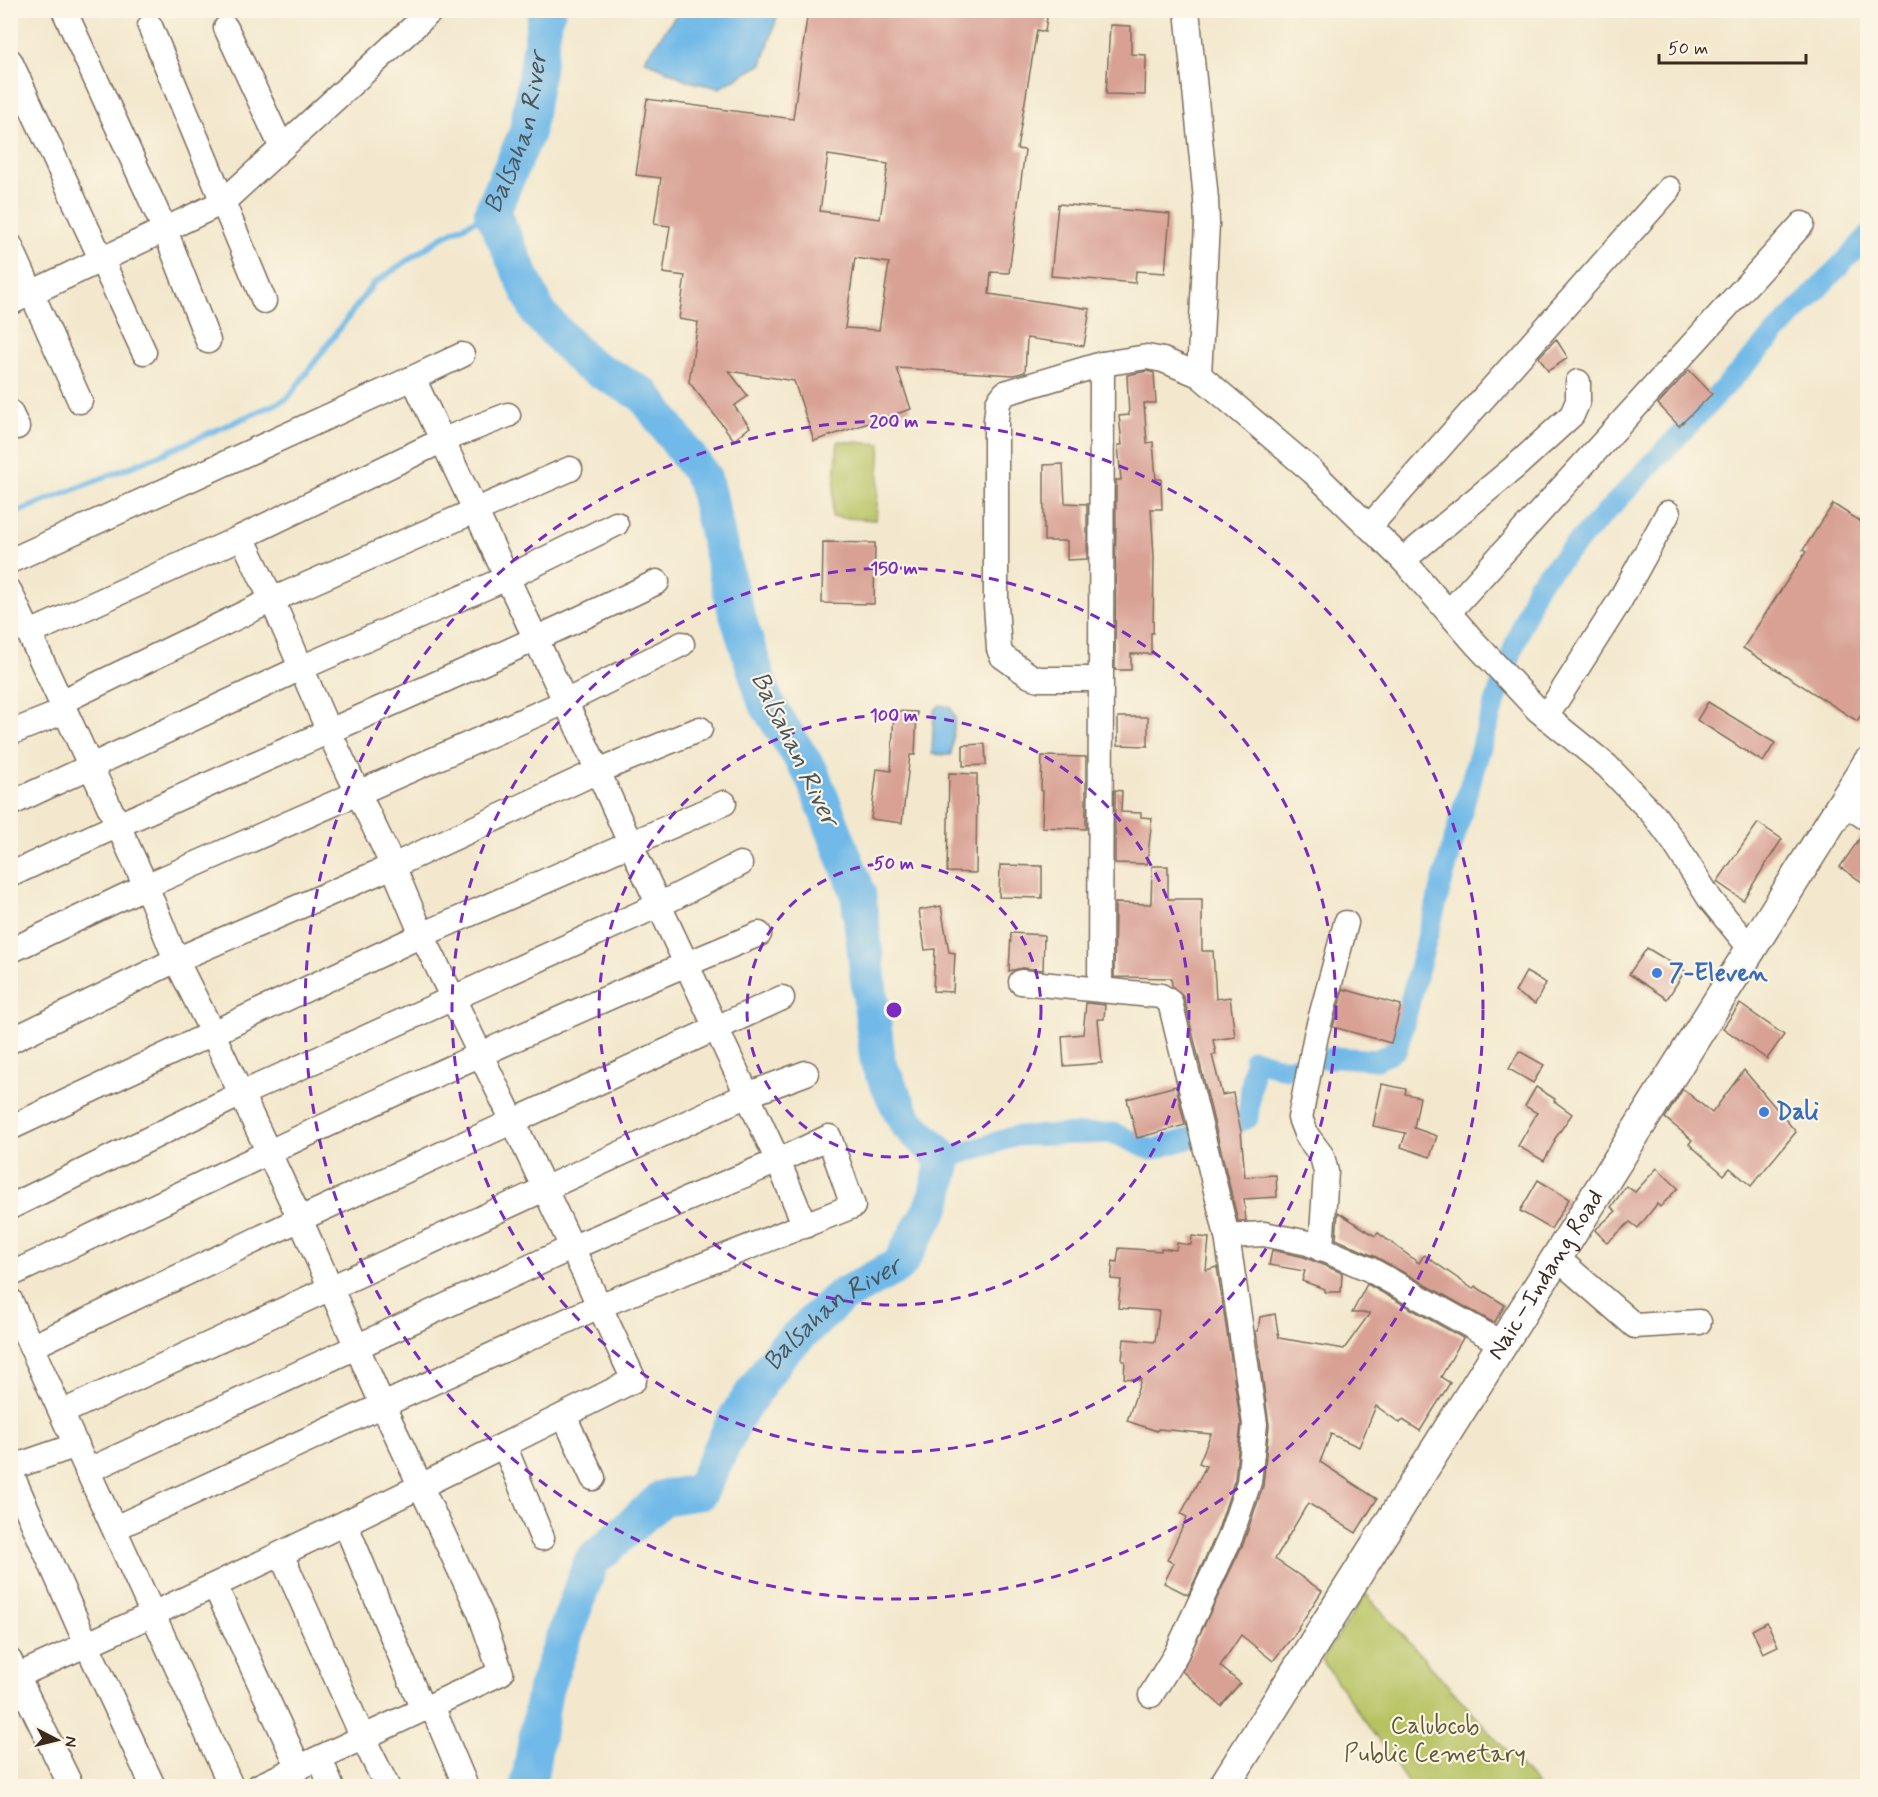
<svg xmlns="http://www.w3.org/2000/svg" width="1878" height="1797" font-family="Mynerve,sans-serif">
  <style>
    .green { fill: #b7c364; stroke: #797641; stroke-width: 1.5 }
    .water { fill: #70b9e8; stroke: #567283; stroke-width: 1.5 }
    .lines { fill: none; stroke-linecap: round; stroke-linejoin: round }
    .stream { stroke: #70b9e8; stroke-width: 6 }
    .canal { stroke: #70b9e8; stroke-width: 21 }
    .river { stroke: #70b9e8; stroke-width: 36 }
    .building { fill: #d8a194; fill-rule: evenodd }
    .minor-casing { stroke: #7b6c5b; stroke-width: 27 }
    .major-casing { stroke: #7b6c5b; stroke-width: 33 }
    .minor { stroke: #fff; stroke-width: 24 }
    .major { stroke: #fff; stroke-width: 30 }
    .ring { fill: none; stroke: #7b2cbf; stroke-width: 3; stroke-dasharray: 10 8 }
    .shop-dot { fill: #3f7fe0; stroke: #fcf5e5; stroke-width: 2 }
    .labels { text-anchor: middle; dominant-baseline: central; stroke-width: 4.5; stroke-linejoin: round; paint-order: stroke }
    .shop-label { font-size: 24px; font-weight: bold; fill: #366cbe; stroke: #fcf5e5; text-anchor: start }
    .street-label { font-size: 24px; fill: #3b2a1e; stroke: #fcf5e5 }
    .park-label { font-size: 24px; fill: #605833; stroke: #fcf5e5 }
    .water-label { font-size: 26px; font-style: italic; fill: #4b555b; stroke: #fcf5e5 }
    .centre { fill: #7b2cbf; stroke: #fcf5e5; stroke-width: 3 }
    .ring-label { font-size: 18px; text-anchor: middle; font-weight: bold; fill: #7b2cbf; stroke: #fcf5e5; stroke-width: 4.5; stroke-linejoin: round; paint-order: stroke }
  </style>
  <rect width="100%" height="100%" fill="#fcf5e5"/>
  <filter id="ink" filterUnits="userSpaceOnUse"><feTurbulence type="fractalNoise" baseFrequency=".0167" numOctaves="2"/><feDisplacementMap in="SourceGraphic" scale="12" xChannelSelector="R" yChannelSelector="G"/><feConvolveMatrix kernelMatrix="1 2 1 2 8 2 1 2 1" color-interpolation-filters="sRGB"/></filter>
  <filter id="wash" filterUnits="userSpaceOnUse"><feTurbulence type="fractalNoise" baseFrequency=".008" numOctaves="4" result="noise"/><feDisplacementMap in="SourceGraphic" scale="24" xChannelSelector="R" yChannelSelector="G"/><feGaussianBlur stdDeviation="1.35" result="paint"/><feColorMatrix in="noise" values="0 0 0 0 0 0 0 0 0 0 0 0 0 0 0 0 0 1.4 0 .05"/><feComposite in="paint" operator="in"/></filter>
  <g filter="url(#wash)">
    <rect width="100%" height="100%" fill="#f3e8cd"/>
    <g class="green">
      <polygon points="838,441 881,444 876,520 832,517"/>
      <polygon points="1366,1594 1538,1786 1410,1786 1322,1660"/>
    </g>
    <g class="water">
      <polygon points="680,10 779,10 779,11 762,64 719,88 689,81 644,60"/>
      <polygon points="940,705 950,707 955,717 951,755 932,754 934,711"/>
    </g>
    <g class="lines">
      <polyline class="stream" points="10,515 155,457 287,399 373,284 442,237 492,212"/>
      <g class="canal">
        <path d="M1327,1059L1336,1057L1377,1060L1397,1049C1440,894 1478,735 1537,585L1868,236"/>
        <polyline points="944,1159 1016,1136 1113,1133 1152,1150 1229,1126 1248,1118 1254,1059 1286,1069 1293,1067"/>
      </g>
      <path class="river" id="s1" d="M528,1786L545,1690L591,1562L662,1498L700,1492L737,1416L781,1352L840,1297L899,1265L934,1204L944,1159L906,1122L878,1063L858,892L812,775L765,701L733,602L704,478L644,395L586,363L539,314L492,212L527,132L546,12L548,10"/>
    </g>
    <g id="blocks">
      <g class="building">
        <path d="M808,10H1048L1045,32L1037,30L1017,149L1025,150L1009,273L991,272L989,294L1090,309L1084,346L1027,338L1025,372L1014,375L897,368L911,409L814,441L794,381L729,371L748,396L734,406L750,427L734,440L689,382L698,322L679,319L685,276L663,273L670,226L654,224L661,178L636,175L647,99L793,119ZM828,155L888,164L880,219L820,211ZM855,258L889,263L879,330L845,328Z"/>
        <polygon points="1110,25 1131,26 1131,54 1146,55 1145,95 1106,94"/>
        <polygon points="1058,204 1170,214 1165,273 1136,271 1135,283 1051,276"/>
        <polygon points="1556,339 1568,358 1548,371 1539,357"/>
        <polygon points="1689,370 1712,394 1679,426 1658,404"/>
        <polygon points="1147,371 1154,373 1156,403 1144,403 1147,443 1153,442 1156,479 1161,479 1162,509 1151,509 1154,556 1153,633 1151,633 1151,654 1131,654 1131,670 1115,670 1116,480 1121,480 1118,445 1122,445 1119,416 1129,415 1127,375"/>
        <polygon points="1063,464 1065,503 1087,504 1087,559 1067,560 1067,541 1044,541 1044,465"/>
        <polygon points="1833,504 1868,526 1868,705 1857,721 1743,648 1806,552 1803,550"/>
        <polygon points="823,542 875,543 874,604 822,603"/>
        <polygon points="1708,702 1775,743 1763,762 1697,720"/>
        <polygon points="894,711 917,712 915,755 910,755 902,823 871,819 877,769 891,771"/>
        <polygon points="1118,717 1148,717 1148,746 1118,745"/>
        <polygon points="985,744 986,765 963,766 963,745"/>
        <polygon points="1042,756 1086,757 1086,829 1042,827 1043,791 1041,791"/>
        <polygon points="949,773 977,774 976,873 947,872"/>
        <polygon points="1115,790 1122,791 1121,812 1141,813 1141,817 1152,818 1147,864 1115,863"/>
        <polygon points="1758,823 1782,839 1743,900 1717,882"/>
        <polygon points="1864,832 1868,833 1868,886 1840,867"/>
        <polygon points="1000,865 1042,866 1042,898 999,897"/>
        <polygon points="1152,866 1168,866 1168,899 1202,899 1202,951 1213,951 1216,999 1230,997 1235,1037 1213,1040 1216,1054 1212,1055 1222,1095 1233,1093 1241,1131 1245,1177 1276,1175 1277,1197 1244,1199 1246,1221 1238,1221 1184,998 1172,986 1171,978 1114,977 1115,903 1151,904"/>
        <polygon points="941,906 949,952 955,953 953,992 933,991 935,949 925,950 919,910"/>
        <polygon points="1011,933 1044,935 1043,970 1022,968 1009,971"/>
        <polygon points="1647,948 1685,971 1667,999 1629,974"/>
        <polygon points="1526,972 1546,983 1535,1004 1515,992"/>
        <polygon points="1343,989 1401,1005 1391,1043 1333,1027"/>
        <polygon points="1086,1003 1105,1005 1104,1019 1098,1019 1102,1063 1064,1066 1062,1036 1083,1034"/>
        <polygon points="1740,1004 1784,1035 1767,1059 1723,1028"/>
        <polygon points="1519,1051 1544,1065 1533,1083 1509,1069"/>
        <polygon points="1744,1070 1796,1132 1751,1186 1730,1168 1724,1175 1689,1144 1692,1140 1665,1118 1683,1089 1712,1113"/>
        <polygon points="1382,1084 1406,1089 1405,1094 1420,1097 1414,1128 1437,1136 1430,1157 1401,1147 1406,1133 1373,1126"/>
        <polygon points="1176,1086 1185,1125 1137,1138 1127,1099"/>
        <polygon points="1536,1087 1555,1099 1554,1101 1572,1114 1554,1140 1555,1141 1544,1161 1518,1146 1537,1113 1525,1106"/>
        <polygon points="1657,1168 1678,1188 1660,1207 1657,1204 1638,1228 1630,1222 1607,1243 1595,1230 1616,1211 1611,1207 1626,1186 1635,1192"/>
        <polygon points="1538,1180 1569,1199 1551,1229 1520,1211"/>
        <polygon points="1338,1212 1375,1236 1378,1233 1419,1263 1424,1255 1473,1289 1475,1286 1505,1305 1494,1323 1376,1257 1336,1239"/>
        <polygon points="1192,1236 1209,1238 1206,1270 1217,1267 1241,1424 1235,1479 1217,1533 1188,1595 1164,1583 1174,1563 1167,1560 1187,1517 1181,1514 1206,1466 1199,1463 1211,1434 1158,1429 1157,1431 1127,1421 1141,1380 1124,1378 1125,1361 1122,1361 1124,1339 1155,1342 1159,1311 1118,1308 1121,1280 1111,1279 1113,1261 1117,1262 1119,1248 1161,1251 1161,1248 1176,1250 1177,1243 1191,1245"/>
        <polygon points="1272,1250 1304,1257 1342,1273 1341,1292 1325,1292 1325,1289 1302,1281 1305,1271 1269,1265"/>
        <polygon points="1367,1284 1463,1338 1441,1377 1450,1383 1420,1431 1403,1420 1400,1423 1376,1406 1359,1447 1331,1434 1320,1462 1377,1499 1356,1533 1308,1503 1275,1559 1322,1591 1298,1628 1299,1629 1273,1661 1241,1635 1220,1666 1240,1683 1221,1706 1182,1671 1243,1544 1263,1486 1269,1425 1256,1331 1258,1331 1260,1317 1275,1314 1279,1338 1344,1349 1370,1313 1352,1313"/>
        <polygon points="1767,1622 1778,1646 1763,1653 1752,1630"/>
      </g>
    </g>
  </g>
  <g filter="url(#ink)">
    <use href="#blocks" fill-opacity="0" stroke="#7b6c5b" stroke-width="1.5"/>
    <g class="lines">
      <g class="minor-casing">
        <g id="minor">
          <polyline points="64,10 165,230 208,341"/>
          <polyline points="1187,10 1206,199 1207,224 1199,375"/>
          <polyline points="150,26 264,301"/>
          <polyline points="226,28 282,148"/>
          <polyline points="10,61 144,352"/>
          <polyline points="10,245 80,401"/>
          <polyline points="10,303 223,202 432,10"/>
          <polyline points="413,378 598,771 630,843 778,1161 805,1226"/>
          <polyline points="10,412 17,427"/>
          <polyline points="1369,527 1669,189"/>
          <polyline points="1403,560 1516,466 1572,415 1578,401 1578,382"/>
          <polyline points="10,561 413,378 462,355"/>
          <polyline points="10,592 146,886 176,960 212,1032 300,1219 383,1406 480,1613 501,1673 259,1786"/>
          <polyline points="1449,612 1802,224"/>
          <polyline points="30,633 242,537 443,440 508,415"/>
          <polyline points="1100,679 1039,679 1030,676 1002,656 999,649 996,605 996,420 998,402 1005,393 1102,364 1147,357 1163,360 1199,375 1313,472 1403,560 1475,643 1538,710 1607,766 1654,815 1674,842 1710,899 1750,948"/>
          <polyline points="61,702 272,600 570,469"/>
          <polyline points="1546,717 1619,602 1668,513"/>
          <polyline points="10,733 65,711"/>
          <polyline points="1843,803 1868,819"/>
          <polyline points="10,804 301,668 509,577 616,524"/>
          <path d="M10,875C224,774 443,685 657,582"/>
          <polyline points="10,951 146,886 565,702 682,644"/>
          <polyline points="1021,982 1161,996 1170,1002 1227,1236 1255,1424 1249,1482 1230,1538 1176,1654 1151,1695"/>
          <polyline points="1100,989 1102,364"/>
          <polyline points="10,1041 176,960 393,866 598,771 700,729"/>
          <polyline points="10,1128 422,935 724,803"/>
          <polyline points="10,1207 241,1094 659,905 740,864"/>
          <polyline points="1227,1236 1264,1234 1308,1243 1369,1269 1503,1344"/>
          <polyline points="1321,1249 1326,1172 1322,1156 1307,1136 1300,1118 1316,1035 1346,923"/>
          <polyline points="1557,1258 1635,1326 1699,1322"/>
          <path d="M10,1275C258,1157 505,1038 759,934"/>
          <polyline points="10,1300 231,1786"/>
          <polyline points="31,1347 300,1219 782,998"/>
          <polyline points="63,1412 747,1095 806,1073"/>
          <polyline points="564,1416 593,1478"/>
          <polyline points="504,1445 542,1538"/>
          <polyline points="10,1468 77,1445"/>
          <polyline points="10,1471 87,1645 153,1786"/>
          <polyline points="87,1471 571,1248 778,1161 829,1137 853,1206 599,1306 115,1528"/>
          <polyline points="345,1523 423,1710"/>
          <polyline points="281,1554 363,1738 387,1786"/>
          <polyline points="215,1586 299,1768"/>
          <polyline points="10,1661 71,1786"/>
          <path d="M10,1679C221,1585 428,1484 634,1380L513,1121L422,935L393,866L329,732L272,600L242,537"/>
          <polyline points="432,1706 464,1782"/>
          <polyline points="320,1758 331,1786"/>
        </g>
      </g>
      <g class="major-casing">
        <g id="major">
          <path id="s2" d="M1224,1786L1868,763"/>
        </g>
      </g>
      <use href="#minor" class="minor"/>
      <use href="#major" class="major"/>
    </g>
  </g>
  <g class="ring">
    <circle cx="894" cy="1010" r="147"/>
    <circle cx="894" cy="1010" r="295"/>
    <circle cx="894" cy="1010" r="442"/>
    <circle cx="894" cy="1010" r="589"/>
  </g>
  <g class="shop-dot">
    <circle cx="1657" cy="973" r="6"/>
    <circle cx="1764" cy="1112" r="6"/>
  </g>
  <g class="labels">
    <g class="shop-label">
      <text x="1669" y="973">7-Eleven</text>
      <text x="1776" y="1112">Dali</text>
    </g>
    <g class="street-label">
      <text stroke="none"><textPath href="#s2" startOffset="604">Naic–Indang Road</textPath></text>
    </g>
    <g class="park-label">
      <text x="1435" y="1726">Calubcob<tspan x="1435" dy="28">Public Cemetary</tspan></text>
    </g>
    <g class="water-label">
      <text stroke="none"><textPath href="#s1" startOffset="1962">Balsahan River</textPath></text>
      <text transform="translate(794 749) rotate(64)">Balsahan River</text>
      <text stroke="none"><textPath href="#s1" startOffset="594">Balsahan River</textPath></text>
    </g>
  </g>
  <circle cx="894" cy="1010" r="9" class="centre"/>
  <g class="ring-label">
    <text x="894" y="427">200 m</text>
    <text x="894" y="574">150 m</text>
    <text x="894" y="721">100 m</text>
    <text x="894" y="869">50 m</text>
  </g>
  <rect width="1878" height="1797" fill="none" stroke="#fcf5e5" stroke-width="36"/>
  <g transform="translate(57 1740) rotate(97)" stroke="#fcf5e5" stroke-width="4.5" paint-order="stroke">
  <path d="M0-4.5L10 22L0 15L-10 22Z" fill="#3b2a1e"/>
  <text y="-9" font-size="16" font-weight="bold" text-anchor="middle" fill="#3b2a1e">N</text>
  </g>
  <path d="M1659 54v9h147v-9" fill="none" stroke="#3b2a1e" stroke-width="3"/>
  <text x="1668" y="54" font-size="18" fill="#3b2a1e" stroke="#fcf5e5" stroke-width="4.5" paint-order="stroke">50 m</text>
</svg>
